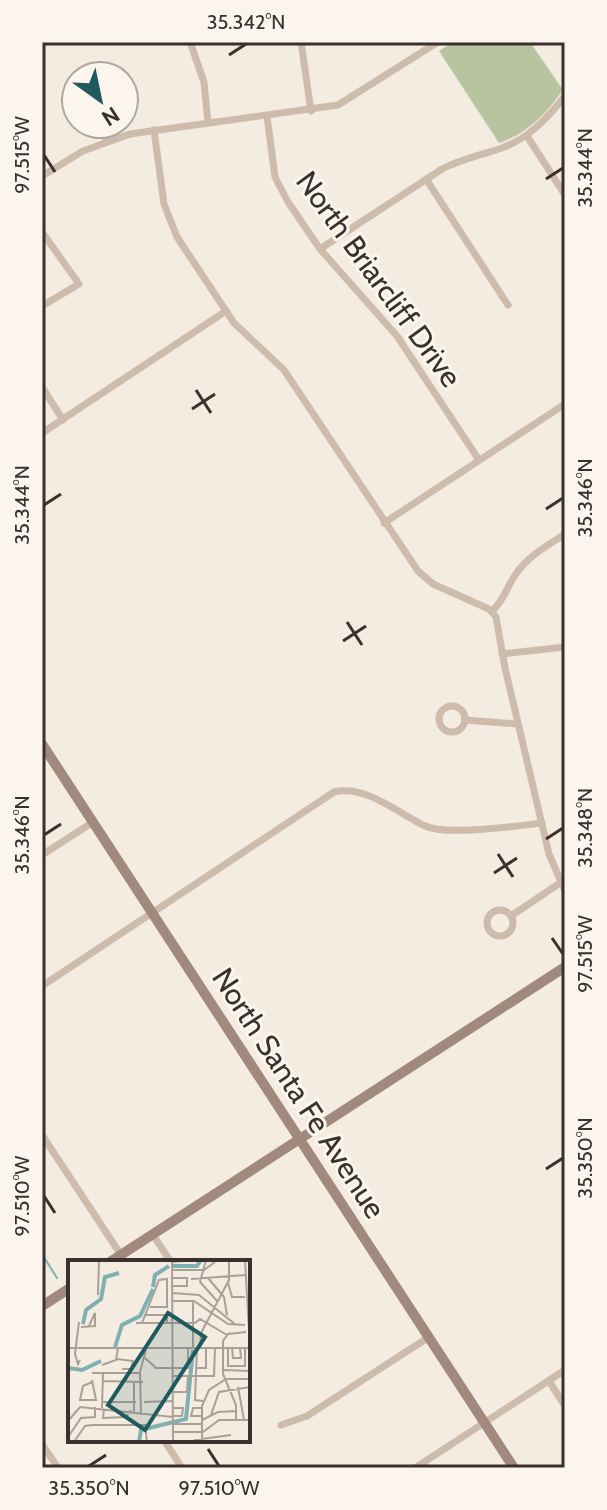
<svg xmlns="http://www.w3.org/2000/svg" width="607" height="1510" font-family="Cabin,sans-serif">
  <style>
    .green { fill: #b8c4a0 }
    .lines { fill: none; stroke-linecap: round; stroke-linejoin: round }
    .stream { stroke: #7fb0b2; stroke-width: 2 }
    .minor { stroke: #cdbbac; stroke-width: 7 }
    .secondary { stroke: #a18a7d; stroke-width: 10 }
    .ticks { fill: none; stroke: #3b302b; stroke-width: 3 }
    .labels { text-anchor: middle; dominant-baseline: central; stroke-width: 6; stroke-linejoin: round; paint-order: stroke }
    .street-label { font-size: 30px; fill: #3b302b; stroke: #fbf5ee }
    .inset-river { fill: none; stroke: #7fb0b2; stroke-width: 4 }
    .inset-road { fill: none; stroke: #aaa098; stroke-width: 2 }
    .view { fill: #1f5a5e; fill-opacity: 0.15; stroke: #1f5a5e; stroke-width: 4 }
    .inset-edge { fill: none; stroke: #3b302b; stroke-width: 4 }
    .neatline { fill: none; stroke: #3b302b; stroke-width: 3 }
    .ticks-label { font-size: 20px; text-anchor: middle; fill: #3b302b }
  </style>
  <rect width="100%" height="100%" fill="#f4ebe1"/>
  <path class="green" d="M453,42H530L563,90C546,114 527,134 499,143L439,51Z"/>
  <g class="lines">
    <polyline class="stream" points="42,1254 57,1278"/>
    <g class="minor">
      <polyline points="190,42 204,82 208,123"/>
      <polyline points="301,42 311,111"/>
      <polyline points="267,116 275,177 288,202 320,249 397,336 479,460"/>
      <polyline points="102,124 106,141"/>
      <polyline points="154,130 164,204 177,237 234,323 284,370 418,571 433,584 489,609 496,617 505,668 549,854 565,891"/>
      <polyline points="527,136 565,195"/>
      <polyline points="42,176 83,151 130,134 338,105 438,42"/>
      <polyline points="426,179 508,305"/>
      <polyline points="42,232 79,284 42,306"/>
      <path d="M320,249L442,169C459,160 477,156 496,150C526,141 546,120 565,96"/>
      <polyline points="42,387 63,420"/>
      <polyline points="42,433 226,311"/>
      <polyline points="384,523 565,404"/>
      <path d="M492,611C504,601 507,586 516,574C528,556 547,546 565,534"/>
      <polyline points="502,654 565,647"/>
      <circle cx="452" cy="719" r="13"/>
      <polyline points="465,720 518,724"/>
      <polyline points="42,855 93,822"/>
      <circle cx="500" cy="923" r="13"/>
      <polyline points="511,916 560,883"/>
      <path d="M42,986L334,792C365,784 398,813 425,826C446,836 517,826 542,823"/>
      <polyline points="42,1135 121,1255"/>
      <polyline points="153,1235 171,1262"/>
      <polyline points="549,1381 565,1406"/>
      <polyline points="281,1425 307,1416 429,1337"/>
      <polyline points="164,1440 182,1468"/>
      <polyline points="42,1444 58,1468"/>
      <polyline points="415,1468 565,1370"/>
    </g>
    <g class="secondary">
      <polyline points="42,744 514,1468"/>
      <polyline points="110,1262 565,967"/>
      <polyline points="42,1306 70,1288"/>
    </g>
  </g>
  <path class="ticks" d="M229,55L246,44M44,155L55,172M546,179L563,168M196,390L211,413M192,409L215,394M44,505L61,494M546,509L563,498M347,622L362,645M343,641L366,626M44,835L61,824M546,839L563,828M498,854L513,877M494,873L517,858M552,938L563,954M546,1169L563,1158M44,1196L55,1213M208,1449L219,1466M89,1466L106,1455"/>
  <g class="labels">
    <g class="street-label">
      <text transform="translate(379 279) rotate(54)">North Briarcliff Drive</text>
      <text transform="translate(299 1093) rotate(57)">North Santa Fe Avenue</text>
    </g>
  </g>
  <g transform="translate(68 1260)">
    <rect width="182" height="182" fill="#f4ebe1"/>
    <path class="inset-river" d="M105,6H129L133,0M85,27L87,15L101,6M15,64L18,50L33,39L37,17L51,13M47,87L54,65L72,56L85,29M0,108L14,110L33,101M71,182L73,170L118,159L125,90"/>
    <path class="inset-road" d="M104,0L105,182M138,0L132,22L150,42M177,0L182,88M104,2L128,0M104,10H136L147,2M104,18H119V26H104M140,18L156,37L159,55M123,19L177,15M160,23L164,37H177M104,33L131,35L168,65M30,35L31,0M104,41H126L160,64L177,65M77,55H99V63M11,62L7,94L10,104L12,100M68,63H127L132,59L159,75M74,63L91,20L99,19V47H82M13,67L27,66V53L21,66M0,88H182M125,88V41M129,88L127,140L135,141M132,88L133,73L161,20V0M160,88V106H177V88M164,88L165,98H173L172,88M182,89V123M77,98L88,108H120V89M49,99L65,101L63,109H54M34,105L48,100L50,88M129,108H138V88M156,110L182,111M24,113H72M104,116H146L147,88M24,120L28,140H12L15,126L24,122M35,121L75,122M170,127L176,160M104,132H119L120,116M35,142H68M76,142L105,141M34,148L35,113M105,148H115L114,156H105M36,149L35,158L58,157L63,150M66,152V123M73,155L72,112L78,89M143,155L151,132L182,127M134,156H123L125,148H134M134,160L150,152L168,151M168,160V145L155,114V81L160,74L178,72M0,161L12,147L105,157M105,164H134M105,172H135L151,160H182M0,177L13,158L27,157V147M126,180L163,175M6,182L17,166L24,165H77L79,182M134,182V146L141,130L158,119H182"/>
    <path class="view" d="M100,53L137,77L77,170L40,145Z"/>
    <rect width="182" height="182" class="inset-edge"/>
  </g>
  <rect width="607" height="1510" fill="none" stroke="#fbf5ee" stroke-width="88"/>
  <g transform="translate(100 100) rotate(147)"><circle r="38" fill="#fbf5ee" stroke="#aea6a0" stroke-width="2"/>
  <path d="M0-6L14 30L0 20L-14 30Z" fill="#1f5a5e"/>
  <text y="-12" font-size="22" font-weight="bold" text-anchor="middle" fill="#3b302b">N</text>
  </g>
  <rect x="44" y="44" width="519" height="1422" class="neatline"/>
  <g class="ticks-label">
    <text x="246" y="29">35.342°N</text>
    <text transform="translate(22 155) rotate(-90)" y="7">97.515°W</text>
    <text transform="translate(585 168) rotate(-90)" y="7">35.344°N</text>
    <text transform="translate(585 498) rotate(-90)" y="7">35.346°N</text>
    <text transform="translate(22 505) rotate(-90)" y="7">35.344°N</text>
    <text transform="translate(585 828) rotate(-90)" y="7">35.348°N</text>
    <text transform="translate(22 835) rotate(-90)" y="7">35.346°N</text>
    <text transform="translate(585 954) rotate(-90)" y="7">97.515°W</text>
    <text transform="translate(585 1158) rotate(-90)" y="7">35.350°N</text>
    <text transform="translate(22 1196) rotate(-90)" y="7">97.510°W</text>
    <text x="89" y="1495">35.350°N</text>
    <text x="219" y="1495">97.510°W</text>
  </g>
</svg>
